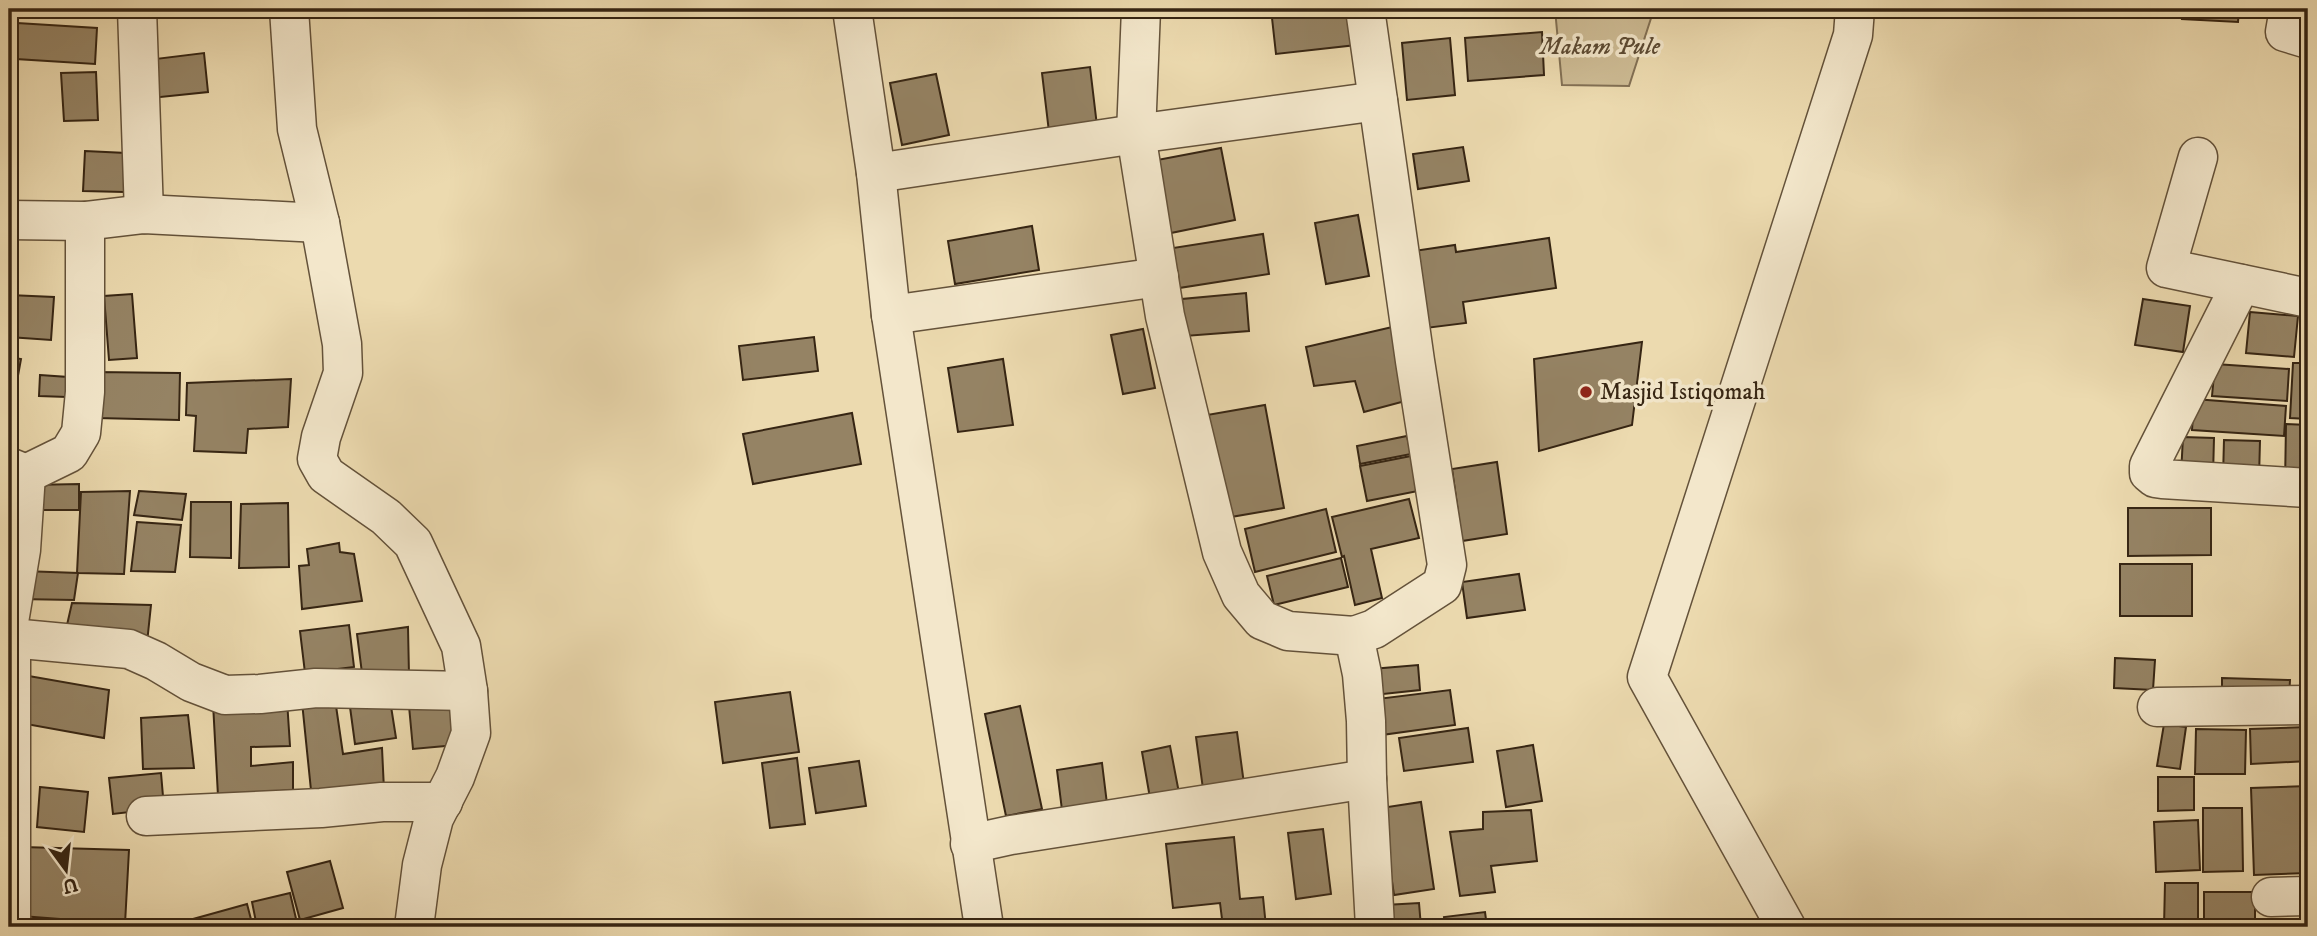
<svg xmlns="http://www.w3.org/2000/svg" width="2317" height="936" font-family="'IM FELL DW Pica',serif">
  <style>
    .green { fill: #cdbb94; stroke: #827054; stroke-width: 2 }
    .building { fill: #958364; stroke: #362513; stroke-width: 2 }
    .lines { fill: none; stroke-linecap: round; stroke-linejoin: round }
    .minor-casing { stroke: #64523a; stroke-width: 41 }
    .minor { stroke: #f3e7cb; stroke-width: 38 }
    .poi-dot { fill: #8f2418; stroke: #f3e7cb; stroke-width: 2.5 }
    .labels { text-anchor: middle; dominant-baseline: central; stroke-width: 7; stroke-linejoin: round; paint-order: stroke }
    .park-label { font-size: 24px; font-style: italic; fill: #5c4a33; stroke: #f3e7cb }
    .poi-label { font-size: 24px; fill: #362513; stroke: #f3e7cb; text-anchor: start }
  </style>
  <rect width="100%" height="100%" fill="#ecdaaf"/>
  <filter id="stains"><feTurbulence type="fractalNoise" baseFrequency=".00286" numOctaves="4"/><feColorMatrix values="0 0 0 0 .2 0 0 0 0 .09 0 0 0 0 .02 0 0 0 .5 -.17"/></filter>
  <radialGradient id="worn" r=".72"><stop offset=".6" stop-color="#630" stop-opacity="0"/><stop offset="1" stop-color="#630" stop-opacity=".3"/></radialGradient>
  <polygon class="green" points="1555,9 1654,9 1629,86 1562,85"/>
  <g class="building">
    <polygon points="1271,9 1352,9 1356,45 1276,54"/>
    <polygon points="2183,9 2239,9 2238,22 2182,19"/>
    <polygon points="17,23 97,28 95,64 16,59"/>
    <polygon points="1542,32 1544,75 1468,81 1465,38"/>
    <polygon points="1450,38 1455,95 1407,100 1402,43"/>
    <polygon points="204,53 208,92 151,98 147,60"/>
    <polygon points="1090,67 1097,126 1049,132 1042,73"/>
    <polygon points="96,72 98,120 64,121 61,73"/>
    <polygon points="936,74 949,135 902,145 890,83"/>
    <polygon points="1463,147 1469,181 1418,189 1413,154"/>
    <polygon points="1221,148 1235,220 1166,234 1152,161"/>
    <polygon points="85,151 126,153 124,192 83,191"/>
    <polygon points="1358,215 1369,276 1326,284 1315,223"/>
    <polygon points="1032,226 1039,270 955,284 948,241"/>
    <polygon points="1263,234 1269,274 1179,288 1173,248"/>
    <polygon points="1549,238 1556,288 1463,302 1466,323 1418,329 1407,252 1455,245 1456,252"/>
    <polygon points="1246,293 1249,331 1185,336 1182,299"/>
    <polygon points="132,294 137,358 109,360 104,296"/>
    <polygon points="9,295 54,297 51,340 9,337"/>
    <polygon points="2143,299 2190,306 2183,352 2135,345"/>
    <polygon points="2250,312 2298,316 2294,357 2246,353"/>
    <polygon points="1401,325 1409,400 1364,412 1355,381 1314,386 1306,347"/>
    <polygon points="1143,329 1155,388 1123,394 1111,335"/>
    <polygon points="2308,336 2308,356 2304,355"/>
    <polygon points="814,337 818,371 743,380 739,346"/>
    <polygon points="1642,342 1632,425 1539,451 1534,359"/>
    <polygon points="9,357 21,359 17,381 9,379"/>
    <polygon points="1003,359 1013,425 958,432 948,368"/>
    <polygon points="2293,363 2308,363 2308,419 2290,418"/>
    <polygon points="2215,364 2289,369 2287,401 2212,396"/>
    <polygon points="95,372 180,373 179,420 97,418"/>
    <polygon points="40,375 68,377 67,397 39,396"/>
    <polygon points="291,379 288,427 248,429 246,453 194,451 196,416 186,415 187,383"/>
    <polygon points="9,381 17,383 9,417"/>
    <polygon points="2194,399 2286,406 2284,436 2192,430"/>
    <polygon points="1265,405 1284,508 1225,518 1207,415"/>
    <polygon points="852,413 861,464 753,484 743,434"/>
    <polygon points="2286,424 2308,425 2308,485 2285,485"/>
    <polygon points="1407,436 1411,454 1360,464 1357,446"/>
    <polygon points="2183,437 2214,438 2213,476 2181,474"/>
    <polygon points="2224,440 2260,441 2259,478 2223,477"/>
    <polygon points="1411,456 1418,491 1367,501 1360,466"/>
    <polygon points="1497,462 1507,534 1462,541 1452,469"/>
    <polygon points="79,484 79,510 29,510 31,485"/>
    <polygon points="130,491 124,574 77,573 81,492"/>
    <polygon points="139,491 186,494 182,520 134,515"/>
    <polygon points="1409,499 1419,538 1371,549 1382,598 1355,605 1344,556 1342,557 1332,517"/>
    <polygon points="191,502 231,502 231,558 190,557"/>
    <polygon points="288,503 289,567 239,568 241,504"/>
    <polygon points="2128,508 2211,508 2211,555 2128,556"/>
    <polygon points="1326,509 1336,552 1255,572 1245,529"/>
    <polygon points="137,522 181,525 175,572 131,571"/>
    <polygon points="339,543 340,552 354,554 362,601 302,609 299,566 309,565 307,549"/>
    <polygon points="1341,558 1348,587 1274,605 1267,576"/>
    <rect x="2120" y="564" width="72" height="52"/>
    <polygon points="23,571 78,573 74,600 19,599"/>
    <polygon points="1519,574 1525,610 1467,618 1462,582"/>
    <polygon points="72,603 151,605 147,643 64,638"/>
    <polygon points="349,625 354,667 305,673 300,631"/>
    <polygon points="408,627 409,675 363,681 357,634"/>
    <polygon points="2115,658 2155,660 2153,690 2114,688"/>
    <polygon points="1418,665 1420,690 1374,695 1372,669"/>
    <polygon points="23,675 109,690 104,738 15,722"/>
    <polygon points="2222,678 2290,680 2289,699 2222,697"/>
    <polygon points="1450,690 1455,725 1374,736 1369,700"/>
    <polygon points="790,692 799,752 723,763 715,702"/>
    <polygon points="335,699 343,754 382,748 384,790 312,800 302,702"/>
    <polygon points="287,700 290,746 251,747 251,766 293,762 293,790 218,796 213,703"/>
    <polygon points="390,700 396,738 355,744 350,707"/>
    <polygon points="453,702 456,745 413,749 409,706"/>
    <polygon points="1020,706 1042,809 1006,816 985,714"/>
    <polygon points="188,715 194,768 143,769 141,718"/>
    <polygon points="2164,724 2186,727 2180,769 2157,766"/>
    <polygon points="2308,727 2308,761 2251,764 2250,729"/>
    <polygon points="1468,728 1473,762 1404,771 1399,738"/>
    <polygon points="2196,729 2246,730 2245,774 2195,774"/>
    <polygon points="1237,732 1244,784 1203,789 1196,737"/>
    <polygon points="1533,745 1542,801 1506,807 1497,751"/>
    <polygon points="1170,746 1179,793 1150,798 1142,752"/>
    <polygon points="797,758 805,824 770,828 762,763"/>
    <polygon points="859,761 866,806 816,813 809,768"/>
    <polygon points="1102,763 1107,804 1062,810 1057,770"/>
    <polygon points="161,773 164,808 113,814 109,778"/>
    <polygon points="2158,777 2194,777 2194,810 2158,811"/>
    <polygon points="2308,786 2308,873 2254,875 2251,788"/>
    <polygon points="40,787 88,792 84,832 37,827"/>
    <polygon points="1421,802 1434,889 1394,895 1381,808"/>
    <polygon points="2203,808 2242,808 2243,871 2203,872"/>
    <polygon points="1531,810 1537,861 1491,866 1495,892 1460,896 1450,832 1483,829 1483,812"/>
    <polygon points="2198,820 2200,870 2156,872 2154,822"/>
    <polygon points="1323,829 1331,894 1296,899 1288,833"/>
    <polygon points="1234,837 1240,899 1263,897 1266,927 1223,927 1220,903 1173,908 1166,844"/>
    <polygon points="22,847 129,850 125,924 21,916"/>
    <polygon points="330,861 343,908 300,920 287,872"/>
    <polygon points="2165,883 2198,883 2198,927 2164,927"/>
    <rect x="2204" y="892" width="51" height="35"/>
    <polygon points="290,893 298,927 257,927 252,902"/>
    <polygon points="1419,903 1421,927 1387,927 1385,905"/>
    <polygon points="247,904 253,927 195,927 193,919"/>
    <polygon points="1485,912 1487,927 1445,927 1444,917"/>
  </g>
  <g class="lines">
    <g class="minor-casing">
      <g id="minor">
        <polyline points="137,9 144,214"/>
        <polyline points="289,9 297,129 320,223 342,344 343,373 321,437 317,459 326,475 386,517 413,543 461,646 468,691 471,733 455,777 434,818 422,865 414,927"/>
        <polyline points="852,9 876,173 891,315 984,927"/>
        <polyline points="1141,9 1136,134 1165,316 1222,552 1241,595 1262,620 1288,631 1354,636"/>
        <polyline points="1365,9 1415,361 1447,565 1442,585 1374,629 1354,636 1362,674 1366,721 1367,779 1375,927"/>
        <polyline points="2289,9 2285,32 2308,39"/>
        <polyline points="2198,157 2166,268 2308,298"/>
        <polyline points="876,173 1136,134 1378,101"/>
        <polyline points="9,220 85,221 144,214 320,223"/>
        <polyline points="2241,284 2149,466 2149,473 2155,478 2162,479 2308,488"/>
        <polyline points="891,315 1159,277"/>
        <polyline points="9,467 26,474 21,550 9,622 11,638 11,927"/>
        <polyline points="26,474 69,453 81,433 85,392 85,221"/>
        <polyline points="11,638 129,649 156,661 191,682 225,695 260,694 316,688 468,691"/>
        <polyline points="2157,707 2308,705"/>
        <polyline points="146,816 321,808 382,802 443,802"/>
        <polyline points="970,844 1011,835 1367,779"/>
        <polyline points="2271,897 2308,896"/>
        <polyline points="1786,927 1647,677 1853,35 1855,9"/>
      </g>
    </g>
    <use href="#minor" class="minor"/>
  </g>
  <circle class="poi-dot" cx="1586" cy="392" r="7"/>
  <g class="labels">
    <g class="park-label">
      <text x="1600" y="47">Makam Pule</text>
    </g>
    <g class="poi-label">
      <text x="1600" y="392">Masjid Istiqomah</text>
    </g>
  </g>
  <rect width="2317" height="936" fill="none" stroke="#ecdaaf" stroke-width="35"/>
  <rect x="10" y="10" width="2296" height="915" fill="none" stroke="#362513" stroke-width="3.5"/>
  <rect x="18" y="18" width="2282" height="901" fill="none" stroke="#362513" stroke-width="2"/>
  <g transform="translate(66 870) rotate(165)" stroke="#f3e7cb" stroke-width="5" paint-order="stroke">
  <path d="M0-5L12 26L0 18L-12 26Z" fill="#362513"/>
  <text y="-10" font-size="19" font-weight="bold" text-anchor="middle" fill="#362513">U</text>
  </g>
  <rect width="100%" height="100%" filter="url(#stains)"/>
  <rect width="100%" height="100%" fill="url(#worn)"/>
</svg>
